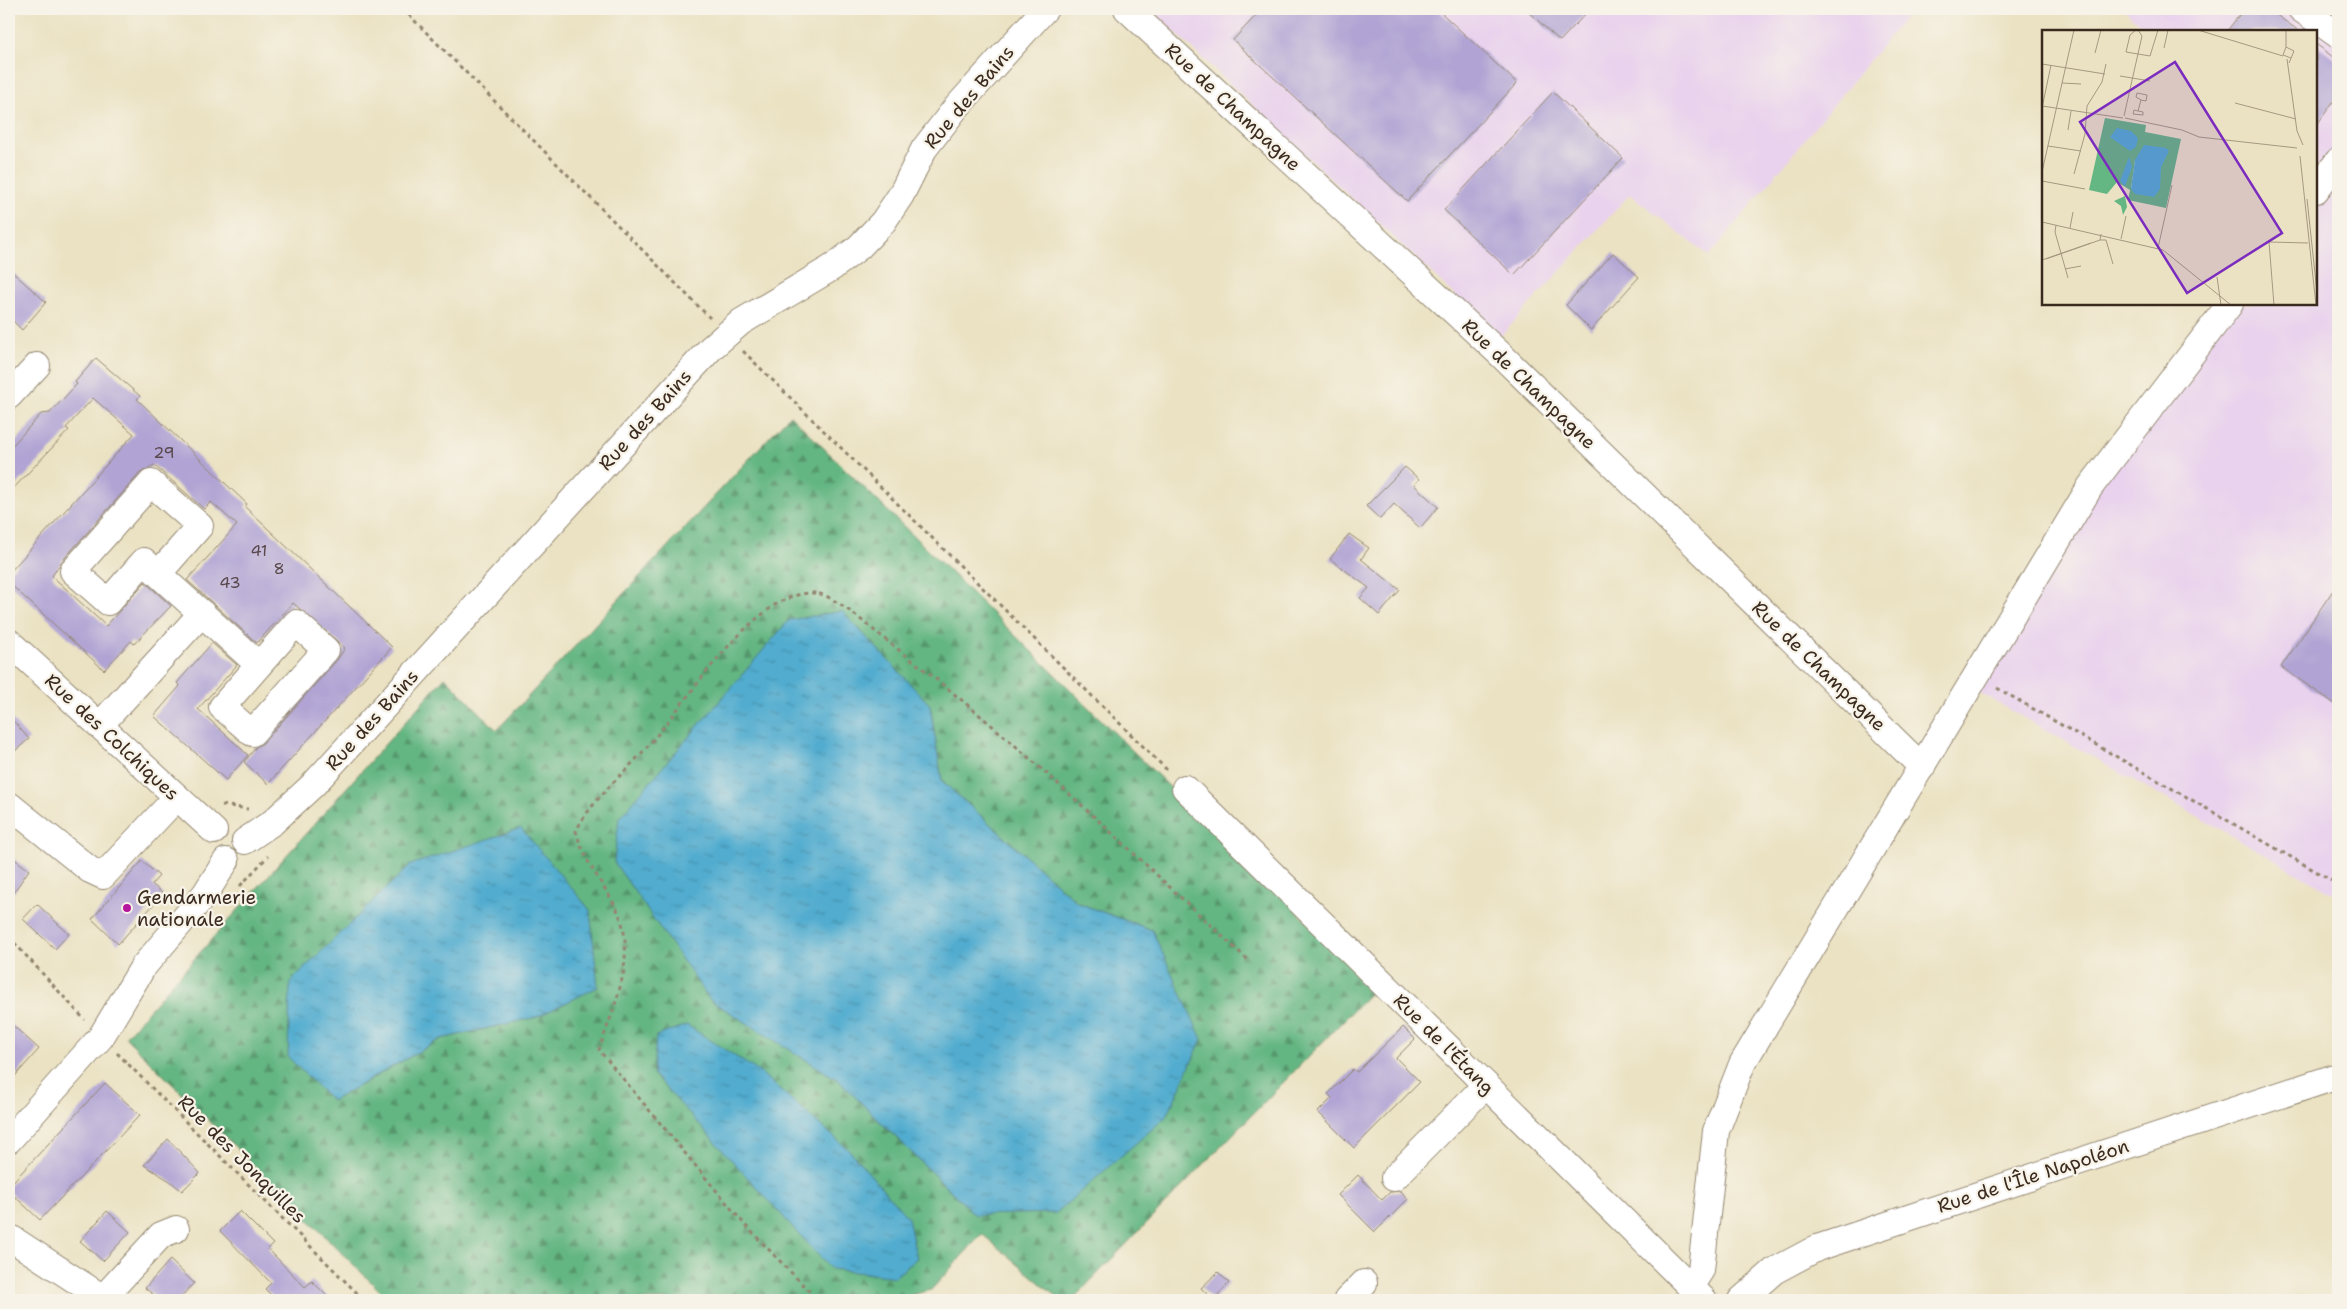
<svg xmlns="http://www.w3.org/2000/svg" width="2347" height="1309" font-family="'Shantell Sans',sans-serif">
  <style>
    .built { fill: #e9d2ed }
    .forest { fill: url(#forest-firs); stroke: #507050; fill-rule: evenodd }
    .water { fill: url(#water-ripples); stroke: #466b76 }
    .building { fill: #b1a4d4 }
    .lines { fill: none; stroke-linecap: round; stroke-linejoin: round }
    .minor-casing { stroke: #938670; stroke-width: 28 }
    .path { stroke: #938670; stroke-width: 3; stroke-dasharray: 4 4; stroke-linecap: butt }
    .minor { stroke: #fff; stroke-width: 26 }
    .poi-dot { fill: #b5179e; stroke: #f7f3e8; stroke-width: 2 }
    .labels { text-anchor: middle; dominant-baseline: central; stroke-width: 4.5; stroke-linejoin: round; paint-order: stroke }
    .number-label { font-size: 16px; fill: #58484c }
    .street-label { font-size: 19px; fill: #3b2a1e; stroke: #f7f3e8 }
    .poi-label { font-size: 19px; fill: #3b2a1e; stroke: #f7f3e8; text-anchor: start }
    .inset-road { fill: none; stroke: #a59881; stroke-width: 1 }
    .view { fill: #7b2cbf; fill-opacity: 0.15; stroke: #7b2cbf; stroke-width: 2.5 }
    .inset-edge { fill: none; stroke: #3b2a1e; stroke-width: 2.5 }
  </style>
  <defs>
    <pattern id="forest-firs" width="22" height="20" patternUnits="userSpaceOnUse" patternTransform="scale(1.25)"><rect width="22" height="20" fill="#64b682"/><path d="M5 1l3.5 6h-7zM16 11l3.5 6h-7z" fill="#54946a"/></pattern>
    <pattern id="water-ripples" width="26" height="14" patternUnits="userSpaceOnUse" patternTransform="scale(1.25)"><rect width="26" height="14" fill="#51accf"/><path d="M2 4q2-2 4 0t4 0M15 11q2-2 4 0t4 0" fill="none" stroke="#448ca7"/></pattern>
  </defs>
  <rect width="100%" height="100%" fill="#f7f3e8"/>
  <filter id="ink" filterUnits="userSpaceOnUse"><feTurbulence type="fractalNoise" baseFrequency=".02" numOctaves="2"/><feDisplacementMap in="SourceGraphic" scale="10" xChannelSelector="R" yChannelSelector="G"/><feConvolveMatrix kernelMatrix="1 2 1 2 8 2 1 2 1" color-interpolation-filters="sRGB"/></filter>
  <filter id="wash" filterUnits="userSpaceOnUse"><feTurbulence type="fractalNoise" baseFrequency=".0096" numOctaves="4" result="noise"/><feDisplacementMap in="SourceGraphic" scale="20" xChannelSelector="R" yChannelSelector="G"/><feGaussianBlur stdDeviation="1.12" result="paint"/><feColorMatrix in="noise" values="0 0 0 0 0 0 0 0 0 0 0 0 0 0 0 0 0 1.4 0 .05"/><feComposite in="paint" operator="in"/></filter>
  <g filter="url(#wash)">
    <rect width="100%" height="100%" fill="#ebe2c3"/>
    <g class="built">
      <polygon points="1150,9 1912,9 1709,256 1630,194 1500,337"/>
      <polygon points="2124,9 2338,9 2338,896 1961,682 2217,304 2316,304 2316,31 2148,31"/>
    </g>
    <path class="forest" d="M790,415L1375,988L1072,1300H1060L982,1234L931,1290L891,1300H389L125,1037L445,677L497,730ZM930,705L942,781L1078,903L1152,930L975,1215L838,1080L711,1000ZM590,910L537,1017L441,1039L332,1101Z"/>
    <g class="water">
      <polygon points="842,611 930,705 942,781 1078,903 1152,930 1202,1039 1167,1116 1056,1213 975,1215 838,1080 710,1000 614,862 619,818 789,620"/>
      <polygon points="521,828 590,910 598,987 537,1017 441,1039 332,1101 288,1057 290,982 410,865"/>
      <polygon points="687,1025 761,1073 849,1150 908,1218 917,1258 895,1277 831,1269 653,1074 656,1036"/>
    </g>
    <g id="blocks">
      <g class="building">
        <polygon points="1262,9 1437,9 1517,83 1407,201 1233,40"/>
        <polygon points="1525,9 1590,9 1560,41"/>
        <polygon points="2244,9 2268,9 2299,31 2227,31"/>
        <polygon points="2316,44 2338,61 2338,95 2316,126"/>
        <polygon points="1553,92 1623,158 1514,275 1444,210"/>
        <polygon points="1613,253 1639,277 1591,330 1566,305"/>
        <polygon points="9,269 46,302 22,330 9,317"/>
        <polygon points="96,358 140,396 137,399 247,504 245,507 392,647 268,784 244,762 256,747 263,743 337,660 345,648 293,603 257,643 187,580 237,525 211,502 204,509 154,465 140,473 62,561 52,576 106,626 145,582 171,606 134,644 131,641 104,670 9,583 9,573 134,434 93,398 66,428 69,430 9,493 9,449 41,414 50,413 77,384 75,382"/>
        <polygon points="1405,467 1419,479 1414,485 1438,507 1420,528 1394,504 1380,519 1366,506"/>
        <polygon points="1349,534 1369,548 1361,559 1400,590 1379,615 1360,598 1369,588 1330,559"/>
        <polygon points="2338,583 2338,706 2281,667"/>
        <polygon points="212,643 237,665 198,709 248,755 226,780 154,716 180,686 177,683"/>
        <polygon points="9,716 29,739 9,756"/>
        <polygon points="9,855 29,870 9,899"/>
        <polygon points="142,861 159,876 152,884 163,894 118,944 92,919"/>
        <polygon points="37,904 69,934 55,949 23,919"/>
        <polygon points="9,1022 39,1049 9,1083"/>
        <polygon points="1403,1027 1415,1039 1396,1058 1420,1082 1354,1148 1318,1112 1332,1098 1328,1094 1353,1069 1357,1072"/>
        <polygon points="105,1083 140,1115 40,1220 9,1191 9,1186"/>
        <polygon points="168,1139 200,1173 182,1191 170,1181 144,1165"/>
        <polygon points="1358,1175 1382,1200 1390,1192 1401,1191 1408,1199 1375,1232 1338,1195"/>
        <polygon points="107,1211 130,1232 103,1261 80,1241"/>
        <polygon points="240,1211 273,1244 268,1249 305,1287 312,1281 331,1300 276,1300 265,1289 271,1283 220,1231"/>
        <polygon points="170,1260 194,1283 178,1300 160,1300 145,1288"/>
        <polygon points="1218,1272 1229,1283 1213,1300 1201,1288"/>
      </g>
    </g>
  </g>
  <g filter="url(#ink)">
    <use href="#blocks" fill-opacity="0" stroke="#938670" stroke-width="1"/>
    <g class="lines">
      <g class="minor-casing">
        <g id="minor">
          <polyline points="1127,9 1500,354 1922,767"/>
          <polyline points="2301,9 2338,35"/>
          <polyline points="2316,190 2338,161"/>
          <polyline points="9,396 37,366"/>
          <polyline points="158,574 144,561 108,602 73,571 151,483 200,526 158,574 259,665 296,623 326,650 252,733 222,707 259,665"/>
          <polyline points="9,642 214,831"/>
          <polyline points="100,725 202,613"/>
          <polyline points="1185,788 1704,1300"/>
          <polyline points="9,805 90,870 103,876 177,797"/>
          <polyline points="245,841 273,822 313,785 711,348 741,322 833,267 859,247 883,222 901,195 924,149 955,109 1045,9"/>
          <polyline points="9,1140 101,1037 143,967 205,894 226,861"/>
          <polyline points="1394,1178 1486,1085"/>
          <polyline points="9,1237 106,1300"/>
          <polyline points="1690,1287 1701,1270 1716,1131 1742,1064 2090,487 2230,304"/>
          <polyline points="103,1298 161,1235 176,1229"/>
          <polyline points="1347,1300 1364,1283"/>
          <polyline points="1741,1300 1774,1271 1817,1248 2338,1076"/>
        </g>
      </g>
      <g class="path">
        <polyline points="403,9 710,318"/>
        <polyline points="743,351 1169,772"/>
        <polyline points="1997,688 2338,884"/>
        <polyline points="222,805 248,809"/>
        <polyline points="240,886 268,856"/>
        <polyline points="9,937 85,1020"/>
        <polyline points="117,1053 364,1300"/>
        <path d="M823,1300L813,1295L745,1225L599,1050C615,1003 641,950 613,902C598,877 584,860 576,831C593,798 623,775 647,747C687,701 721,643 772,607C784,598 806,590 820,594C839,599 874,631 891,644C1018,740 1132,853 1249,961"/>
      </g>
      <use href="#minor" class="minor"/>
    </g>
  </g>
  <circle class="poi-dot" cx="127" cy="908" r="5"/>
  <g class="labels">
    <g class="number-label">
      <text x="164" y="452">29</text>
      <text x="259" y="550">41</text>
      <text x="279" y="568">8</text>
      <text x="230" y="582">43</text>
    </g>
    <g class="street-label">
      <text transform="translate(969 97) rotate(-50)">Rue des Bains</text>
      <text transform="translate(1233 107) rotate(43)">Rue de Champagne</text>
      <text transform="translate(1529 384) rotate(44)">Rue de Champagne</text>
      <text transform="translate(645 420) rotate(-48)">Rue des Bains</text>
      <text transform="translate(1819 666) rotate(44)">Rue de Champagne</text>
      <text transform="translate(372 720) rotate(-48)">Rue des Bains</text>
      <text transform="translate(112 737) rotate(43)">Rue des Colchiques</text>
      <text transform="translate(1444 1044) rotate(45)">Rue de l'Étang</text>
      <text transform="translate(242 1159) rotate(45)">Rue des Jonquilles</text>
      <text transform="translate(2033 1176) rotate(-18)">Rue de l'Île Napoléon</text>
    </g>
    <g class="poi-label">
      <text x="137" y="897">Gendarmerie<tspan x="137" dy="22">nationale</tspan></text>
    </g>
  </g>
  <g transform="translate(2042 30)">
    <rect width="275" height="275" fill="#ebe2c3"/>
    <path d="M63,88L104,95L103,102L139,109L124,178L86,170L88,160L75,152L65,164L47,160ZM93,130L119,136L116,152L89,159ZM83,166L85,177L81,185L79,176L72,171Z" fill="#64b682" fill-rule="evenodd"/>
    <path d="M75,98L89,101L96,108L94,117L88,121L68,107ZM102,115L124,118L127,121L119,137L118,159L112,167L93,164L89,159L93,130ZM87,127L90,137L83,156L78,151Z" fill="#51accf"/>
    <path class="inset-road" d="M94,0L88,5L84,22L108,26L116,0M156,0L241,26M244,0V17M122,18L126,0M53,23L59,0M245,29L255,101L261,115M247,33L252,21L244,17L241,25L249,28M0,34L63,44M78,46L108,51M20,53L39,54M193,73L254,89M0,76L81,88M0,78L9,35M96,81L92,80L91,84L101,85V82L96,81L99,70L104,71L105,65L95,63L94,67L99,70M82,86L100,6L96,0M83,88L140,100L157,107L255,118M26,100L29,81M6,116L39,121M258,126L274,275M0,142L32,0M32,144L43,104L45,76L60,52L64,34M0,151L43,159M265,169L275,262M0,192L121,220L189,275M14,195L13,202L26,248M28,198L31,182M79,209L84,186M58,210H64L71,234M116,218L130,155M4,229L58,210L59,204M0,230L49,213M23,239L39,236M175,247L179,275M232,275L227,212L266,213"/>
    <path class="view" d="M133,32L240,203L145,263L38,92Z"/>
    <rect width="275" height="275" class="inset-edge"/>
  </g>
  <rect width="2347" height="1309" fill="none" stroke="#f7f3e8" stroke-width="30"/>
</svg>
